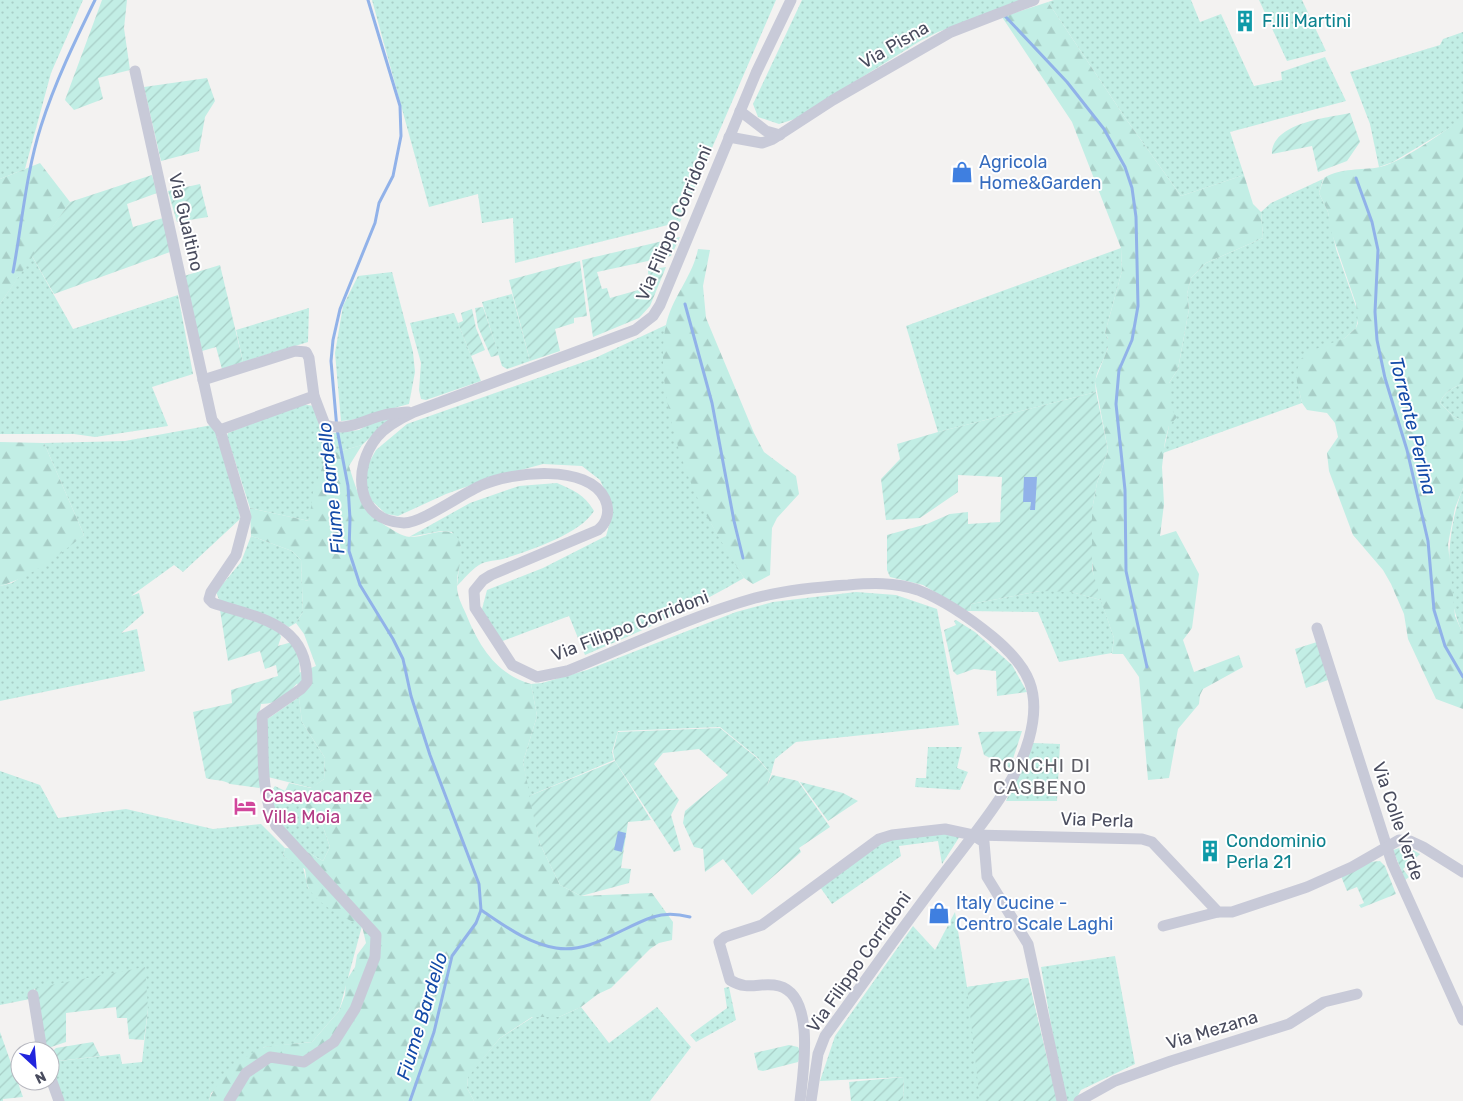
<svg xmlns="http://www.w3.org/2000/svg" width="1463" height="1101" font-family="Rubik,sans-serif">
  <style>
    .grass { fill: url(#grass-dots) }
    .forest { fill: url(#forest-firs) }
    .garden { fill: url(#garden-furrows) }
    .water { fill: #91b2e9 }
    .lines { fill: none; stroke-linecap: round; stroke-linejoin: round }
    .stream { stroke: #91b2e9; stroke-width: 3 }
    .minor { stroke: #c8cad8; stroke-width: 11 }
    .labels { text-anchor: middle; dominant-baseline: central; stroke-width: 4; stroke-linejoin: round; paint-order: stroke }
    .culture-label { font-size: 18px; fill: #0d838f; stroke: #fff; text-anchor: start }
    .street-label { font-size: 18px; fill: #494c5e; stroke: #fff }
    .shop-label { font-size: 18px; fill: #366cbe; stroke: #fff; text-anchor: start }
    .hotel-label { font-size: 18px; fill: #b23c85; stroke: #fff; text-anchor: start }
    .water-label { font-size: 19px; font-style: italic; fill: #134aa8; stroke: #fff }
    .neighbourhood-label { font-size: 19px; letter-spacing: 1px; fill: #5e5e66; stroke: #fff }
  </style>
  <defs>
    <pattern id="grass-dots" width="8" height="8" patternUnits="userSpaceOnUse" patternTransform="scale(1.25)"><rect width="8" height="8" fill="#c2eee5"/><path d="M2 2h.1M6 6h.1" fill="none" stroke="#a8cec7" stroke-width="1.8" stroke-linecap="round"/></pattern>
    <pattern id="forest-firs" width="22" height="20" patternUnits="userSpaceOnUse" patternTransform="scale(1.25)"><rect width="22" height="20" fill="#c2eee5"/><path d="M5 1l3.5 6h-7zM16 11l3.5 6h-7z" fill="#a8cec7"/></pattern>
    <pattern id="garden-furrows" width="10" height="10" patternUnits="userSpaceOnUse" patternTransform="scale(1.25)"><rect width="10" height="10" fill="#c2eee5"/><path d="M-1 1l2-2M0 10L10 0M9 11l2-2" fill="none" stroke="#a8cec7"/></pattern>
  </defs>
  <rect width="100%" height="100%" fill="#f3f2f1"/>
  <g class="grass">
    <polygon points="0,0 83,0 51,73 25,169 0,179"/>
    <polygon points="372,0 776,0 680,222 515,263 513,218 482,223 478,194 429,207"/>
    <polygon points="802,0 1026,0 938,32 920,41 795,119 779,124 758,117 753,104"/>
    <polygon points="1054,0 1191,0 1200,22 1221,14 1254,86 1282,80 1281,72 1325,57 1346,101 1230,132 1244,175 1181,196 1126,119 1048,2"/>
    <polygon points="1259,0 1302,0 1326,51 1287,61"/>
    <polygon points="1463,32 1463,120 1393,162 1379,167 1370,124 1350,72 1440,45 1443,39"/>
    <polygon points="1323,179 1319,193 1328,212 1336,249 1359,315 1356,328 1345,338 1328,347 1299,390 1302,403 1163,453 1169,426 1169,383 1178,369 1189,309 1187,294 1191,278 1206,263 1263,238 1261,212 1271,203"/>
    <path d="M1121,248L1122,271L1105,333C1114,345 1102,360 1098,371C1095,378 1095,385 1096,392L938,432L906,326Z"/>
    <polygon points="32,256 73,329 178,295 193,374 152,387 168,426 95,437 74,434 0,434 0,304"/>
    <path d="M392,272L413,352L415,372L409,404C386,409 364,420 341,421L335,353L343,306L358,276Z"/>
    <polygon points="512,294 530,361 507,369 502,366 482,302"/>
    <polygon points="309,308 308,342 243,362 236,330"/>
    <polygon points="454,313 481,381 426,400 421,399 419,390 421,363 410,323"/>
    <path d="M666,325L664,376L685,465L712,525L744,578C692,608 640,632 585,655L569,616L500,642L481,613L487,590L543,568L606,536L611,519L608,498L600,480L582,466L543,464L491,478L446,494L398,516L386,514L372,501L365,487L367,466L376,450L407,424L595,358Z"/>
    <path d="M1463,384V421L1453,416L1440,403C1443,393 1453,387 1463,384Z"/>
    <polygon points="301,404 314,406 322,429 328,434 359,430 371,423 391,418 362,445 327,455 309,521 250,508 227,436 228,433"/>
    <path d="M212,425C228,453 236,487 240,519L183,572L174,565L131,596L139,593L144,613L121,633L137,629L145,671L0,701V586L12,583L84,535L44,443L125,441Z"/>
    <path d="M557,483C573,490 585,495 594,511C580,534 531,550 506,558C498,561 486,560 479,565C471,570 464,579 457,586L461,547L452,532L441,531L409,537L470,503L519,486Z"/>
    <path d="M1463,488V634C1443,592 1446,530 1463,488Z"/>
    <polygon points="251,536 292,551 301,560 303,612 296,623 289,627 274,619 220,602 216,592 241,562"/>
    <polygon points="1040,591 1068,591 1101,600 1114,638 1112,653 1059,662 1038,612 970,611 971,604"/>
    <polygon points="856,592 896,595 937,609 959,725 796,742 775,759 771,774 757,757 720,727 618,731 612,752 614,760 529,796 523,762 537,716 531,684 542,683 587,670 736,612 773,602"/>
    <polygon points="299,697 302,722 325,758 324,779 312,788 268,777 266,720"/>
    <polygon points="1033,743 1060,744 1057,801 1006,801"/>
    <polygon points="928,747 962,747 957,768 968,772 960,790 915,787 916,778 926,778"/>
    <polygon points="0,771 40,785 58,818 126,809 213,829 261,824 285,848 283,856 303,867 308,888 362,926 339,1011 312,1042 264,1047 211,1093 209,1101 61,1101 50,1062 120,1054 122,1064 142,1062 148,1009 35,988 30,999 0,1005"/>
    <polygon points="275,786 285,791 294,803 309,809 322,824 330,847 323,861 302,849 275,816 270,793"/>
    <polygon points="922,831 960,836 942,864 938,841 899,846 901,856 832,904 820,887 883,839"/>
    <polygon points="955,912 967,987 1028,978 1057,1101 903,1101 904,1077 820,1081 835,1036 913,926 935,950"/>
    <polygon points="1115,956 1135,1064 1081,1090 1075,1101 1068,1101 1063,1093 1041,967"/>
    <polygon points="729,987 736,1020 696,1042 690,1035 727,1008 724,988"/>
    <polygon points="581,1007 609,1043 657,1007 691,1047 650,1101 474,1101 467,1088 468,1076 500,1038 533,1017 559,1017"/>
  </g>
  <g class="forest">
    <polygon points="1048,2 1126,119 1181,196 1244,175 1253,204 1261,212 1263,238 1206,263 1191,278 1187,294 1189,309 1178,369 1169,383 1169,406 1177,417 1169,426 1165,441 1162,467 1164,504 1160,536 1176,531 1199,574 1192,628 1183,640 1194,672 1239,655 1243,667 1203,689 1200,695 1199,704 1178,729 1169,778 1148,780 1139,677 1123,654 1112,654 1114,638 1094,581 1091,551 1092,510 1097,483 1108,450 1095,381 1108,348 1108,338 1105,333 1122,271 1121,248 1072,122 1002,17"/>
    <path d="M1463,119V384C1453,387 1443,393 1440,403L1453,416L1463,421V488L1455,508L1448,544L1455,616L1463,634V709L1436,699L1408,639L1404,614L1391,584L1383,570L1353,535L1329,471L1327,453L1338,437L1335,423L1327,413L1307,410L1302,403L1297,382L1296,373L1301,359L1308,352L1345,338L1356,328L1358,323L1356,304L1331,231L1328,212L1319,193L1324,178C1342,167 1360,171 1380,167C1405,161 1440,133 1463,119Z"/>
    <polygon points="40,163 70,202 0,304 0,179"/>
    <path d="M698,249L710,250L703,286L706,318L754,433L764,452L796,476L799,494L777,518L772,528L770,575L753,584L744,578C730,556 717,535 705,513C679,465 654,378 666,325C672,297 693,276 698,249Z"/>
    <path d="M0,442L44,443L84,535C59,555 31,577 0,586Z"/>
    <path d="M362,445L349,466C358,495 361,508 386,526C393,530 401,536 410,537C424,538 447,524 457,537C467,551 456,570 457,586C457,596 462,605 466,614C479,646 496,674 531,684L537,716L523,762L540,844L560,885L581,896L652,893L673,922L672,940L659,943L650,949L611,988L598,994L581,1007L559,1017H532L500,1038L468,1077L467,1088L474,1101H209C214,1083 246,1052 265,1047C279,1044 297,1044 312,1042L339,1011L345,995L346,981L355,967L357,955L366,943L362,926C344,918 320,906 309,889C306,884 306,875 305,869L283,856L285,848L302,849L323,861L330,847L322,824L309,809L295,804L285,791L289,783L311,788L324,779L325,758L302,722L296,674L316,666L304,634L296,623L303,612L301,560L292,551L251,536L250,508L309,521L313,492L327,455Z"/>
  </g>
  <g class="garden">
    <polygon points="102,0 127,0 124,28 130,70 98,78 103,99 74,110 65,100"/>
    <polygon points="207,78 215,101 205,117 199,151 161,161 144,87"/>
    <path d="M1350,113L1360,142L1347,161L1318,172L1312,146L1272,154C1272,123 1326,118 1350,113Z"/>
    <polygon points="152,175 157,193 127,204 133,227 163,218 170,252 54,294 32,256 70,202"/>
    <polygon points="200,184 208,217 177,222 168,191"/>
    <polygon points="680,237 671,256 597,272 602,289 607,288 610,298 649,287 648,270 666,267 650,306 639,318 593,337 582,260"/>
    <polygon points="580,261 587,316 574,318 574,323 555,329 560,351 530,361 509,280"/>
    <polygon points="220,265 243,362 222,369 216,347 202,351 184,276"/>
    <polygon points="483,307 499,355 491,357 478,327 475,308"/>
    <polygon points="472,309 476,328 485,350 471,356 458,323 463,321 461,313"/>
    <polygon points="1096,392 1108,450 1097,483 1092,510 1092,569 1101,600 1071,592 1040,591 971,604 970,611 967,611 923,585 890,577 887,570 887,535 927,524 950,514 968,512 968,524 1000,522 1002,477 958,475 958,492 920,518 886,520 881,479 900,459 897,444 938,432"/>
    <path d="M220,610L278,629L281,637L278,646L292,642L299,656L300,680C289,693 279,704 261,704L258,721L263,785L259,788L230,784C223,779 214,781 206,778L193,712L232,703L231,690L278,676L276,665L265,669L260,651L228,661Z"/>
    <polygon points="956,620 975,632 1012,665 1027,692 997,696 996,671 974,669 957,675 953,671 944,630 956,625 954,621"/>
    <polygon points="1317,642 1328,680 1306,688 1295,649"/>
    <polygon points="720,728 757,758 771,774 767,786 772,775 798,781 830,827 799,848 801,852 752,895 723,859 705,872 703,849 694,847 683,823 685,811 728,775 699,749 663,753 654,764 679,800 671,815 681,850 674,852 615,761 613,752 618,732"/>
    <polygon points="1022,731 1010,768 984,755 978,732"/>
    <polygon points="615,761 651,820 628,822 621,868 631,869 629,883 581,896 560,885 540,844 529,796"/>
    <polygon points="800,782 843,793 858,801 828,821"/>
    <polygon points="1406,846 1420,854 1403,869 1409,877 1405,880 1393,850"/>
    <polygon points="1380,861 1385,866 1396,894 1361,908 1359,905 1364,903 1357,887 1347,891 1341,876 1370,862"/>
    <polygon points="145,967 148,1009 144,1040 129,1039 127,1018 117,1018 116,1007 66,1013 66,1042 45,1049 35,988"/>
    <polygon points="1028,978 1057,1101 980,1101 967,987"/>
    <polygon points="0,1032 23,1097 3,1099 3,1101 0,1101"/>
    <polygon points="93,1042 100,1056 50,1062 50,1054 56,1048"/>
    <polygon points="789,1045 798,1047 801,1053 798,1062 763,1071 758,1070 754,1053"/>
    <polygon points="904,1077 903,1101 851,1101 849,1082"/>
  </g>
  <g class="water">
    <polygon points="1024,477 1037,477 1035,510 1030,510 1031,502 1023,502"/>
    <polygon points="618,831 626,833 622,852 614,850"/>
  </g>
  <g class="lines">
    <g class="stream">
      <polyline points="368,0 400,106 401,136 393,176 379,203 375,223 340,309 333,340 331,361 337,429 348,486 350,519 349,551 360,585 393,639 403,659 411,696 430,755 479,884 481,910 476,923 452,956 434,1032 410,1101"/>
      <polyline points="1005,16 1067,82 1104,129 1125,167 1132,188 1136,217 1138,306 1132,340 1119,370 1116,404 1125,490 1126,571 1147,667"/>
      <polyline points="1356,178 1372,222 1378,250 1375,312 1377,340 1385,378 1407,450 1428,541 1434,610 1445,646 1463,677"/>
      <path d="M13,272C22,224 26,173 41,126C55,82 75,41 95,0"/>
      <polyline points="685,304 712,403 734,521 743,558"/>
      <path d="M481,910C505,926 527,943 556,948C590,954 622,927 653,917C665,913 678,914 690,917"/>
    </g>
    <g class="minor">
      <path d="M791,0L756,73L660,305L653,316L635,330L414,412C401,418 387,425 377,437C352,468 355,521 404,523C422,523 463,493 482,485C511,472 589,463 605,499C610,510 608,522 598,530L491,575L483,580L474,591L475,608L512,665L537,677L567,671C629,646 691,616 755,598C786,590 816,587 848,585C871,583 895,582 918,590C946,601 970,618 993,637C1029,667 1042,692 1029,739C1016,787 968,841 938,881C899,932 863,984 825,1036L818,1054L811,1101"/>
      <path d="M135,71L212,420L220,430L246,517L236,555L211,592L209,599L213,603C258,618 308,623 307,682L301,689L262,716C264,752 260,793 276,826L376,935L375,957L355,1009L334,1042L304,1062L270,1057L246,1073L229,1101"/>
      <polyline points="740,111 766,131 780,135"/>
      <polyline points="729,137 762,143 773,139 833,100 951,32 1034,0"/>
      <path d="M203,380L295,351L306,352L309,358L314,396L325,425C348,432 363,420 384,415C391,413 400,413 408,412"/>
      <polyline points="220,430 314,396"/>
      <polyline points="1317,628 1392,863 1463,1020"/>
      <polyline points="973,835 984,842 987,877 1028,944 1062,1101"/>
      <polyline points="1163,926 1218,912"/>
      <polyline points="33,995 42,1051"/>
      <polyline points="50,1076 59,1101"/>
      <path d="M800,1101C803,1073 816,996 779,986C761,981 749,992 730,980L719,942L725,937L762,925L879,839L892,835L945,829L973,835L1142,839L1152,842L1218,912H1232L1307,887L1352,867L1399,840L1410,841L1423,847L1463,872"/>
      <polyline points="1079,1101 1115,1081 1171,1061 1289,1024 1324,1002 1357,994"/>
    </g>
  </g>
  <defs>
    <g id="building-bare" transform="scale(1.725)"><path d="M-4-6H4V6H1V3H-1V6H-4ZM-2.5-4.3h1.7v1.8h-1.7ZM.8-4.3h1.7v1.8H.8ZM-2.5-1h1.7V.8h-1.7ZM.8-1h1.7V.8H.8Z" fill="#0f9aa8" stroke="#fff" stroke-width="2.5" paint-order="stroke"/></g>
    <g id="shop-bare" transform="scale(1.725)"><path d="M-5-2.5h2.3a2.7 3.5 0 0 1 5.4 0H5L5.5 6h-11ZM-1.5-2.5h3a1.5 2.3 0 0 0-3 0Z" fill="#3f7fe0" stroke="#fff" stroke-width="2.5" paint-order="stroke"/></g>
    <g id="hotel-bare" transform="scale(1.725)"><path d="M-6-4.5h1.5V1H6V5H4.5V3h-9V5H-6ZM-4 0a1.8 1.8 0 1 1 3.6 0ZM.5 0V-2.5h3Q6-2.5 6 0Z" fill="#d1479c" stroke="#fff" stroke-width="2.5" paint-order="stroke"/></g>
  </defs>
  <g fill-rule="evenodd">
    <use href="#building-bare" x="1245" y="21"/>
    <use href="#shop-bare" x="962" y="172"/>
    <use href="#hotel-bare" x="245" y="806"/>
    <use href="#building-bare" x="1210" y="851"/>
    <use href="#shop-bare" x="939" y="913"/>
  </g>
  <g class="labels">
    <g class="culture-label">
      <text x="1262" y="21">F.lli Martini</text>
      <text x="1226" y="841">Condominio<tspan x="1226" dy="21">Perla 21</tspan></text>
    </g>
    <g class="street-label">
      <text transform="translate(894 45) rotate(-30)">Via Pisna</text>
      <text transform="translate(186 222) rotate(77)">Via Gualtino</text>
      <text transform="translate(674 223) rotate(-67)">Via Filippo Corridoni</text>
      <text transform="translate(630 626) rotate(-21)">Via Filippo Corridoni</text>
      <text transform="translate(1097 820) rotate(2)">Via Perla</text>
      <text transform="translate(1398 821) rotate(71)">Via Colle Verde</text>
      <text transform="translate(859 962) rotate(-55)">Via Filippo Corridoni</text>
      <text transform="translate(1212 1030) rotate(-17)">Via Mezana</text>
    </g>
    <g class="shop-label">
      <text x="979" y="162">Agricola<tspan x="979" dy="21">Home&amp;Garden</tspan></text>
      <text x="956" y="903">Italy Cucine -<tspan x="956" dy="21">Centro Scale Laghi</tspan></text>
    </g>
    <g class="hotel-label">
      <text x="262" y="796">Casavacanze<tspan x="262" dy="21">Villa Moia</tspan></text>
    </g>
    <g class="water-label">
      <text transform="translate(1413 426) rotate(76)">Torrente Perlina</text>
      <text transform="translate(331 488) rotate(-96)">Fiume Bardello</text>
      <text transform="translate(422 1016) rotate(-73)">Fiume Bardello</text>
    </g>
    <g class="neighbourhood-label">
      <text x="1040" y="765">RONCHI DI<tspan x="1040" dy="22">CASBENO</tspan></text>
    </g>
  </g>
  <g transform="translate(35 1066) rotate(154)"><circle r="24" fill="#ffffff" stroke="#b6b7bf"/>
  <path d="M0-4L9 19L0 12L-9 19Z" fill="#2125dd"/>
  <text y="-8" font-size="14" font-weight="bold" text-anchor="middle" fill="#494c5e">N</text>
  </g>
</svg>
